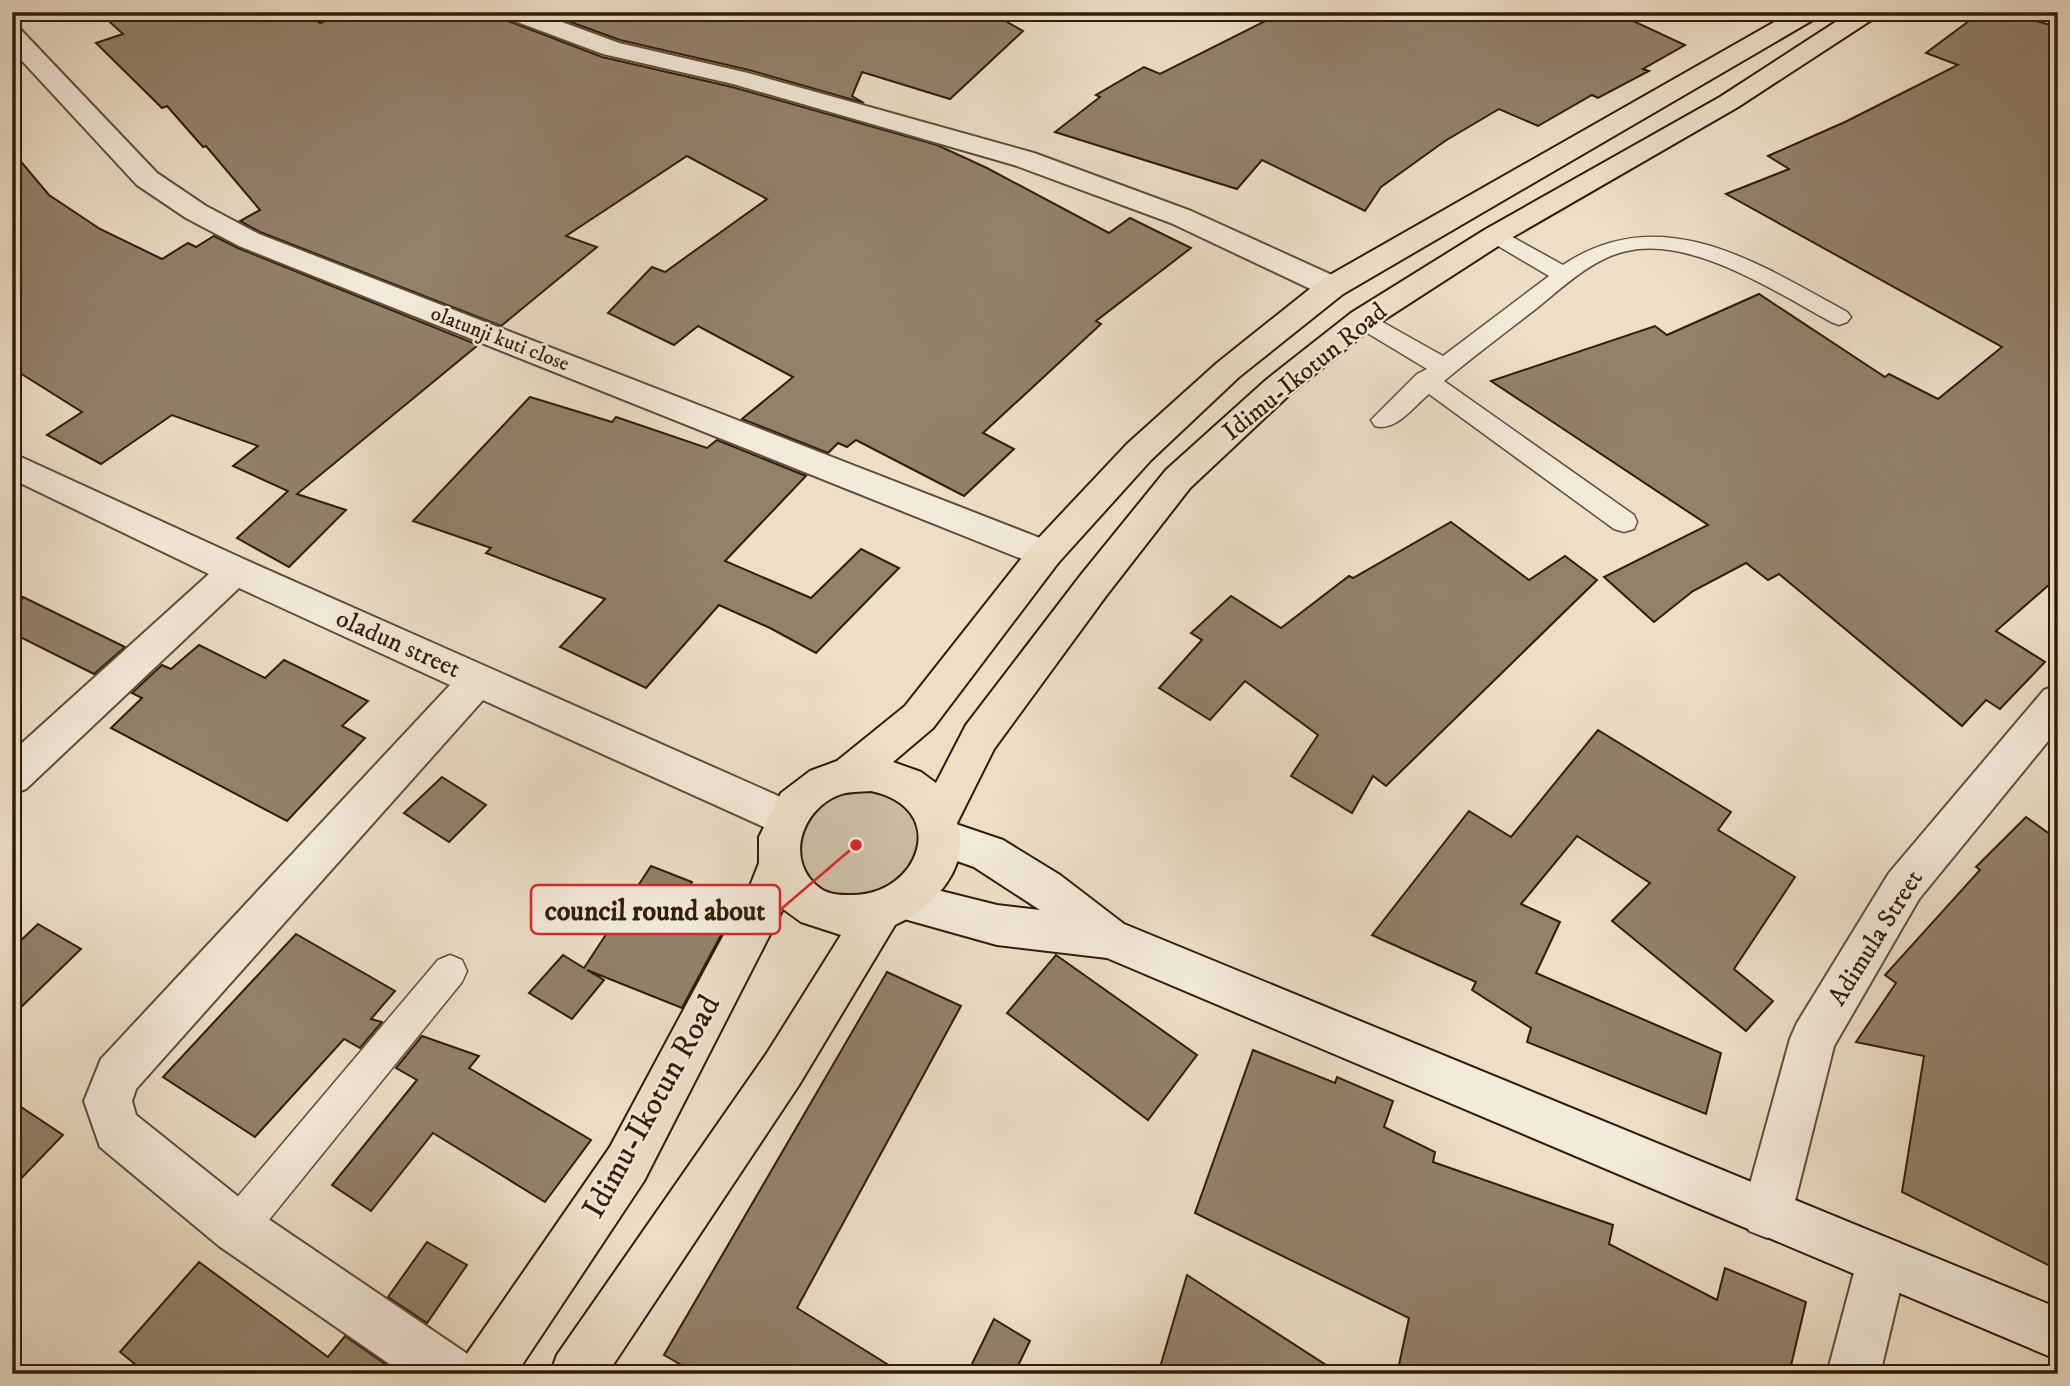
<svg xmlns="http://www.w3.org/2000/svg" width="2070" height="1386" font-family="'IM FELL DW Pica',serif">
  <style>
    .green { fill: #cdbea6; stroke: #7f6d56; stroke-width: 2 }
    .building { fill: #93816b; stroke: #311c07; stroke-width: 2 }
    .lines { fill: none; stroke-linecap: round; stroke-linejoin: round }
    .lane-casing { stroke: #604d37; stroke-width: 3 }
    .street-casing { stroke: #604d37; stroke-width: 4 }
    .secondary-casing { stroke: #311c07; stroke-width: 4 }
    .primary-casing { stroke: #311c07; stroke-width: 4 }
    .lane { fill: #f3eadb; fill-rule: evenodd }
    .street { fill: #f3eadb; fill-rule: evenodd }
    .secondary { fill: #f3eadb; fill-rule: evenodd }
    .primary { fill: #eddfc7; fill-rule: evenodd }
    .labels { text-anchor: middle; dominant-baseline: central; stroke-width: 5; stroke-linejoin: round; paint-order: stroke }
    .far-street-label { font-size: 21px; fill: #311c07; stroke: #f3eadb }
    .street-label { font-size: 26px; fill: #311c07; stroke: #f3eadb }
    .near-street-label { font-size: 32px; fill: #311c07; stroke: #f3eadb }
    .leader { fill: none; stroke: #d62828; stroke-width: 2.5 }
    .callout-dot { fill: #d62828; stroke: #f3eadb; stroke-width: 2.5 }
    .callout { fill: #f3eadb; stroke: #d62828; stroke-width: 2.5 }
    .callout-label { font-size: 28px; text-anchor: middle; font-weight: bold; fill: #311c07 }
  </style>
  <rect width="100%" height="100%" fill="#eddfc7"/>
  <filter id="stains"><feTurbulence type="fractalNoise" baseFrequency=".00286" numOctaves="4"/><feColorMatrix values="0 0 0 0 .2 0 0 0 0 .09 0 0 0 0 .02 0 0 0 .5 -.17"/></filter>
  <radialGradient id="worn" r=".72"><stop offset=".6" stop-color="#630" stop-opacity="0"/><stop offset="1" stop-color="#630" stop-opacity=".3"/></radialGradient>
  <polygon class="green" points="848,783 908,799 924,834 911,872 874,896 830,897 798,874 795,820"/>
  <g class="building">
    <polygon points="99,12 305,12 320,23 348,12 498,12 503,19 602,57 732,87 937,145 987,168 1109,233 1130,218 1191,248 1096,321 1101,324 983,433 1014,449 964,496 856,440 847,447 838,443 828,453 742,419 793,377 698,326 674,345 608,313 652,267 665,272 767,199 687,156 566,236 597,247 501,326 260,232 240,221 260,210 206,146 203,147 167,106 162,108 96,43 123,34"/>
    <polygon points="543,12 989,12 1023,31 950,99 862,72 852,96 864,103 749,70 620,40"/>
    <polygon points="1283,12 1614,12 1685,45 1643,69 1649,71 1598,98 1592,95 1538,126 1499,109 1445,141 1381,187 1365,211 1262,160 1237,189 1055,132 1100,97 1096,95 1144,67 1160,74"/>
    <polygon points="1981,12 2003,12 2058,27 2058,577 1996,631 2045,662 2000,709 1986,700 1962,726 1779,574 1768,580 1746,563 1693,591 1654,622 1604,577 1708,525 1491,381 1655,326 1667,335 1759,294 1885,377 1889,374 1938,399 2002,347 1726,194 1789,169 1768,156 1845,122 1958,65 1926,53"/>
    <polygon points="12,151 49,195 100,229 162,259 188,243 196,247 214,236 238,248 478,345 297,494 346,510 289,567 237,538 288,491 233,466 258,446 172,415 101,464 47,435 82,412 12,368"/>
    <polygon points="530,397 612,422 616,417 707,448 717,440 806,476 725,561 811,598 861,549 899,568 816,653 770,628 719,605 646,688 560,647 605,599 486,553 491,548 413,521"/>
    <polygon points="1451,522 1529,580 1565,556 1597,580 1386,786 1373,776 1352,813 1291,776 1318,735 1245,681 1210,720 1159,688 1202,640 1191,633 1231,596 1281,628 1349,576 1353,578"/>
    <polygon points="23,597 125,647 94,674 12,633 12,618"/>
    <polygon points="199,645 265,678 284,660 368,701 342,726 365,738 287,821 111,728 142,698 132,693 162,665 171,669"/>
    <polygon points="1598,730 1731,812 1718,830 1795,877 1734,969 1773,1001 1746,1031 1612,921 1650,883 1577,836 1521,904 1560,922 1536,973 1721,1053 1706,1114 1527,1042 1531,1028 1472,990 1476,982 1372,935 1469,811 1511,837"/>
    <polygon points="442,777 486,805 449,842 404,813"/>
    <polygon points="2026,817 2058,840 2058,1270 1902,1192 1924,1056 1856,1042 1896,983 1885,975 1980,870 1976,867"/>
    <polygon points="651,866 692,882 680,901 729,920 682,1008 587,970 604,980 572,1019 529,993 563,955 584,968"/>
    <polygon points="38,924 81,949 12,1016 12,949"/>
    <polygon points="296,934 395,991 371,1019 382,1022 360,1048 344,1039 255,1137 163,1077"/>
    <polygon points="1056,955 1197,1055 1148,1120 1007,1013"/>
    <polygon points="887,972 961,1006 797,1308 903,1374 697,1374 664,1355"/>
    <polygon points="422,1036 479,1056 469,1068 591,1140 545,1202 433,1133 371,1211 332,1185 417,1080 396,1068"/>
    <polygon points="1253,1050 1335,1083 1337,1077 1393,1101 1384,1127 1435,1152 1433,1162 1613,1225 1609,1244 1717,1300 1725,1268 1806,1302 1789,1374 1397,1374 1409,1318 1195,1213"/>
    <polygon points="12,1101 63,1135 12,1188"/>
    <polygon points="427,1242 467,1265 427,1323 388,1297"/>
    <polygon points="199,1262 328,1357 345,1336 395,1371 392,1374 147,1374 120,1352"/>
    <polygon points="1187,1275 1340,1374 1158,1374"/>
    <polygon points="994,1319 1030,1341 1014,1374 967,1374"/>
  </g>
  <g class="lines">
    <g class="lane-casing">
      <g id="lane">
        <path d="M1496,228L1563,265C1661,199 1758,263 1847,312L1851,317L1847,322L1839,325L1831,322C1776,292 1691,236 1627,251C1593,258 1563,287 1537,308C1506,332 1474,356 1444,381L1634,515L1637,522L1634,529L1624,532L1614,529L1429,394C1413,407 1396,432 1375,426L1371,420L1417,374L1427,369L1354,325L1350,320L1354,315L1362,312L1370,315L1443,356L1549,276L1488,240L1485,235L1488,230Z"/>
        <polygon points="450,955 462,960 467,971 462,982 251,1242 237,1247 223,1242 218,1228 223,1214 438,960"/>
      </g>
    </g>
    <g class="street-casing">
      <g id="street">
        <polygon points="500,12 535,12 619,43 748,73 1034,153 1191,211 1343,280 1347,287 1343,294 1332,296 1321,294 1171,223 1014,165 733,84 603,54 504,17"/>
        <polygon points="12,28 21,30 157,173 206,206 259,234 1058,545 1063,554 1058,563 1045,567 1032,563 239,246 186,218 137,185 12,50"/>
        <polygon points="12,453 248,561 801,806 807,819 801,832 786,837 483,700 136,1089 132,1101 136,1115 255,1210 469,1355 476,1374 404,1374 219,1246 100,1147 84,1101 101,1059 450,685 239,588 26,789 12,794 12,752 209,574 12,479"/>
        <polygon points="2058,685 2058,729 1919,899 1834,1046 1792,1213 1785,1231 1767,1238 1749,1231 1742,1213 1790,1039 1797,1023 1889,873 2044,690"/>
        <polygon points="1882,1236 1900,1243 1907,1261 1880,1374 1827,1374 1857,1261 1864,1243"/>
      </g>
    </g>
    <g class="secondary-casing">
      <polygon id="secondary" points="941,819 1003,840 1060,875 1124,924 2058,1308 2058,1360 1107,958 997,945 890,915 884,901 890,887 905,882 997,905 1040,910 974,867 926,850 920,837 926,824"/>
    </g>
    <g class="primary-casing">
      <path id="primary" d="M1792,12H1822L1818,17L1343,294L1239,377L1151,460L1058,563L933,728L893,762L921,772L936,783L966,725L1080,576L1166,470L1266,380L1351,313L1486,229L1720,97L1851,12H1880L1876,17L1738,107L1506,241L1373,327L1288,396L1190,488L1106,596L994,749L957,823C972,867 933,908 895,925L799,1085L607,1374H550L557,1355L767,1053L841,935L801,922L783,909L644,1181L516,1374H459L466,1355L610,1147L750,886L759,863V837L781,793L810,771L837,761L905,706L1032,545L1127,444L1217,363L1321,280ZM871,791C951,808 920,895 852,895C841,895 830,895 821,889C784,863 800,810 839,795C849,791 861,792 871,791Z"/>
    </g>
    <use href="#lane" class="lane"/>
    <use href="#street" class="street"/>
    <use href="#secondary" class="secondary"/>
    <use href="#primary" class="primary"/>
  </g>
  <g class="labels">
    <g class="far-street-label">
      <text transform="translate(500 339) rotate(21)">olatunji kuti close</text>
    </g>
    <g class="street-label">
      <text transform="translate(1305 372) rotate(-39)">Idimu-Ikotun Road</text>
      <text transform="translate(398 644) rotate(24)">oladun street</text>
      <text transform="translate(1876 938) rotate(-58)">Adimula Street</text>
    </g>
    <g class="near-street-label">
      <text transform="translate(652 1107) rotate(-61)">Idimu-Ikotun Road</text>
    </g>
  </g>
  <path class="leader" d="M856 845L780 910"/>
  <circle class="callout-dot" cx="856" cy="845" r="7"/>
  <rect class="callout" x="531" y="885" width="249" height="49" rx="7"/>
  <g class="callout-label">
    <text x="655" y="920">council round about</text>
  </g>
  <rect width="2070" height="1386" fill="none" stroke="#eddfc7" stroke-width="42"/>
  <rect x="14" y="14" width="2042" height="1358" fill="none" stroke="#311c07" stroke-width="3.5"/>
  <rect x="21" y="21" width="2028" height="1344" fill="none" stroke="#311c07" stroke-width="2"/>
  <rect width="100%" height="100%" filter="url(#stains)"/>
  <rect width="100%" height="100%" fill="url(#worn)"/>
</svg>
